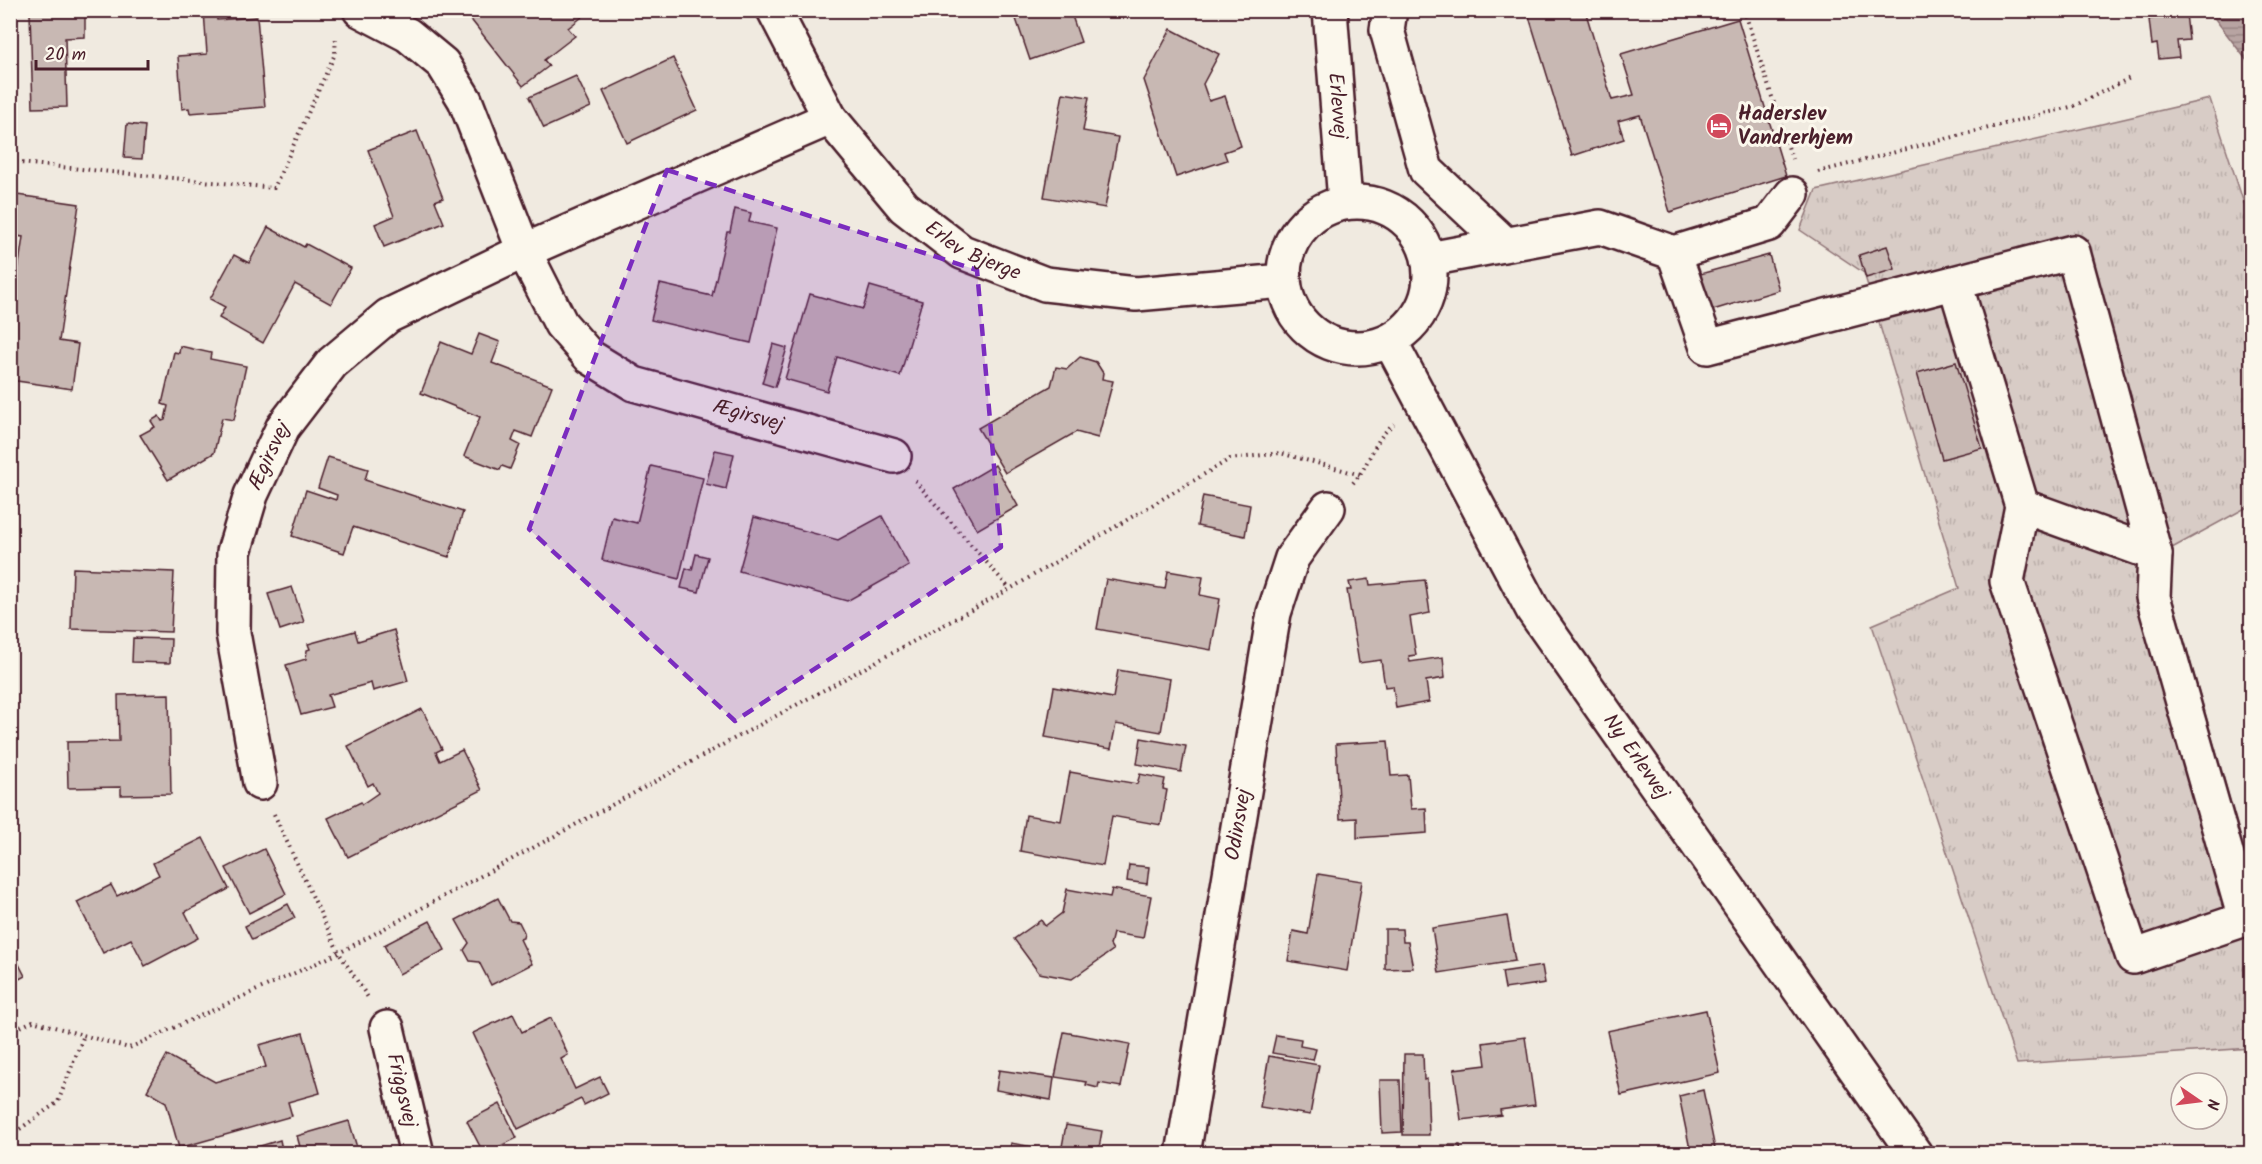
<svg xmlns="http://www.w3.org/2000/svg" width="2262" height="1164" font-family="Kalam,sans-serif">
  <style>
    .park { fill: url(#park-tufts); stroke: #917678; stroke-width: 1.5 }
    .water { fill: url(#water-rules); stroke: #8c6f72; stroke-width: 1.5 }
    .building { fill: #c8b8b3; stroke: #4a1f2b; stroke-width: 1.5 }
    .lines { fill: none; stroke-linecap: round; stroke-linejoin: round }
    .minor-casing { stroke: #4a1f2b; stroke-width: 38 }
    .path { stroke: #4a1f2b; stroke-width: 4; stroke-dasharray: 1.5 4.5; stroke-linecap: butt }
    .minor { stroke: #fbf7ec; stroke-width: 33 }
    .marked { fill: #7b2cbf; fill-opacity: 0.2; stroke: #7b2cbf; stroke-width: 4.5; stroke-dasharray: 12 8; stroke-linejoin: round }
    .labels { text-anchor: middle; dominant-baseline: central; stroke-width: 6; stroke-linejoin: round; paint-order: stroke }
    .street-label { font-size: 21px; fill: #4a1f2b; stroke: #fbf7ec }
    .poi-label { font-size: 21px; font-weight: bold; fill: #4a1f2b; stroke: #fbf7ec; text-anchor: start }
  </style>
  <defs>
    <pattern id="park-tufts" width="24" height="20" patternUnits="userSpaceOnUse" patternTransform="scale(1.5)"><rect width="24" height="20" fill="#d8ccc6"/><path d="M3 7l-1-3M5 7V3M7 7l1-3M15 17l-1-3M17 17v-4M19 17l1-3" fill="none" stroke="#bbafaa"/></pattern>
    <pattern id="water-rules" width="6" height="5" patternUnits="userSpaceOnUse" patternTransform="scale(1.5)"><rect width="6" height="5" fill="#b8a4a2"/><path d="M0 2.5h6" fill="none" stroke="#988584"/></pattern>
  </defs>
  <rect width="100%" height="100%" fill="#f0eae0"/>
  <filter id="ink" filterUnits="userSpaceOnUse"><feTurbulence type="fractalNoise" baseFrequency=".0167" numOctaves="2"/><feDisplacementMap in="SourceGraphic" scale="12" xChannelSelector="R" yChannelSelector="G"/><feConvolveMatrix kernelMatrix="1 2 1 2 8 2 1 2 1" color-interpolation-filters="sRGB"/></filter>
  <g filter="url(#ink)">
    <polygon class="park" points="2210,99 2251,225 2251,505 2172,548 2166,577 2251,874 2251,1048 2017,1064 1872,625 1959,588 1864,273 1800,230 1816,190"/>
    <polygon class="water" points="2209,11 2251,11 2251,66"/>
    <g class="building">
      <polygon points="35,10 85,10 85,37 65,38 67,107 33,108 30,13 36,13"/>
      <polygon points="216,10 217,20 257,17 265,107 190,113 189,108 182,109 178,56 207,54 204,11"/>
      <polygon points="477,10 591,10 568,28 575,36 544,60 549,66 523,86 469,17"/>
      <polygon points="1013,10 1070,10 1081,42 1030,60"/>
      <polygon points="1527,10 1585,10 1612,100 1634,95 1621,54 1738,19 1786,176 1670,212 1640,115 1618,121 1624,139 1572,156"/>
      <polygon points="2186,14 2189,40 2177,41 2179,57 2159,59 2157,44 2152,45 2149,19"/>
      <polygon points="1171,29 1219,54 1203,84 1209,101 1225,96 1241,146 1224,152 1227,160 1176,177 1144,80"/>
      <polygon points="673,58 697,110 627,143 603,91"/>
      <polygon points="576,76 591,107 544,128 529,97"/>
      <polygon points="1063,93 1089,97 1083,131 1118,137 1105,208 1044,197"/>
      <polygon points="127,124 145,126 142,159 124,158"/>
      <polygon points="417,131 443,198 435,201 444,223 384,247 375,224 394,216 368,150"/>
      <polygon points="10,194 79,204 59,341 78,344 72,389 10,380 10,324 23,237 10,235"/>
      <polygon points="735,209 751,213 749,222 777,228 751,343 651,320 660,284 712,296 727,232 730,232"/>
      <polygon points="268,227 304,247 306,244 351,268 331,304 295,284 263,343 219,318 225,307 210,299 234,255 249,263"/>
      <polygon points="1887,246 1895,269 1866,278 1859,255"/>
      <polygon points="1769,255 1779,290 1703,313 1693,276"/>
      <polygon points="870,286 922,301 900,376 837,357 827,391 785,379 810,294 863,309"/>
      <polygon points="479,334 500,342 492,363 552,386 532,437 516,431 512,441 520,445 510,469 502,466 500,470 464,456 480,417 421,393 441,342 471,354"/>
      <polygon points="773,344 787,348 775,387 762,383"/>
      <polygon points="180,346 211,353 210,359 246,366 234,420 222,418 214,453 168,480 140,435 155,427 151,421 159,416 162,421 165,420 168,406 162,404 174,352 179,353"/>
      <polygon points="1080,357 1096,362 1103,373 1102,379 1113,381 1098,438 1076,432 1005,473 978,428 1051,386 1056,367 1067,369"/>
      <polygon points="1956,362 1982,448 1942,459 1917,373"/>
      <polygon points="715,450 734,454 726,489 706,484"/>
      <polygon points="328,457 368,469 365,480 463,512 449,557 353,527 344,553 292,536 306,490 336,500 337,495 318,488"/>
      <polygon points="995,465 1018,506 977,530 954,489"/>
      <polygon points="651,466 703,478 679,579 602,560 612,517 637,523"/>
      <polygon points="1203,496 1250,505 1245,536 1197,526"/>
      <polygon points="882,516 909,566 847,601 739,571 754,517 838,540"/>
      <polygon points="696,554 708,557 699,592 681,588 686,568 692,570"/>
      <polygon points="73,568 174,572 171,632 71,629"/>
      <polygon points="1168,571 1203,577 1200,595 1220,599 1211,650 1097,629 1106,579 1165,589"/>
      <polygon points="1369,579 1370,585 1425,580 1430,613 1410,617 1416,655 1409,656 1410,662 1443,657 1445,678 1426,681 1429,702 1396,708 1393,686 1385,687 1381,660 1359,663 1347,590 1351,590 1349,582"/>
      <polygon points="292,587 304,622 280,630 268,594"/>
      <polygon points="394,630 408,681 373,691 371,683 328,695 332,707 301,715 286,665 306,659 307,650 310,649 308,644 355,631 358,641"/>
      <polygon points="133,638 171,639 170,663 132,662"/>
      <polygon points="1118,670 1170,679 1161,732 1116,724 1111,749 1045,737 1054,687 1113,698"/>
      <polygon points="169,694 171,794 121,795 121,787 68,788 67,742 119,741 118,695"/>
      <polygon points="422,709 442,749 436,752 440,761 462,750 482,790 348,857 328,818 361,802 362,804 378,793 373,783 368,786 348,746"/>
      <polygon points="1141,738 1186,746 1181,772 1137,764"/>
      <polygon points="1388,741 1391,776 1408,775 1411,809 1426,808 1427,833 1357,838 1357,818 1340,819 1336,744"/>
      <polygon points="1070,772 1137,784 1140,774 1165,779 1163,789 1167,790 1161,825 1112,816 1103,866 1020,851 1026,815 1061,821"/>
      <polygon points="203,838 229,889 185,912 198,938 145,966 131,939 103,953 77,902 111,885 117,896 159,875 153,863"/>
      <polygon points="264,849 286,894 249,913 226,868"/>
      <polygon points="1129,865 1149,867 1147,884 1127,881"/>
      <polygon points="1318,874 1362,881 1347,971 1288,961 1293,931 1308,934"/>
      <polygon points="1067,889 1110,897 1112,889 1151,896 1143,938 1113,933 1110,945 1113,950 1072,979 1039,973 1014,939 1041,920 1045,926 1062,913"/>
      <polygon points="498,898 510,921 519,922 524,932 523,938 520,939 532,964 491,985 479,962 470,961 464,950 469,943 456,920"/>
      <polygon points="288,904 295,918 252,940 245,926"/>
      <polygon points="1507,916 1515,961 1439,973 1432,928"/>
      <polygon points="430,921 445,950 399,974 384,945"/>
      <polygon points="1385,929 1402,929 1403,942 1408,942 1413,968 1385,969"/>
      <polygon points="10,947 25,976 10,984"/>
      <polygon points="1542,966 1545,983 1505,989 1502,972"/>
      <polygon points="1706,1010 1720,1073 1621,1095 1607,1031"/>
      <polygon points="513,1014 522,1032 551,1018 568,1055 561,1059 575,1089 600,1077 608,1093 584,1105 581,1099 518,1129 473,1033"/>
      <polygon points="1064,1032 1130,1044 1121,1087 1099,1083 1098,1088 1086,1085 1087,1082 1055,1077"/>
      <polygon points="303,1033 320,1093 288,1102 292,1116 179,1148 166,1102 147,1091 167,1055 215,1082 266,1067 259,1045"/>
      <polygon points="1276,1035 1301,1039 1300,1046 1316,1049 1313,1060 1272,1053"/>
      <polygon points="1525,1037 1535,1105 1500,1110 1501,1115 1461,1120 1454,1069 1486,1065 1483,1043"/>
      <polygon points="1404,1054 1423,1054 1424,1080 1427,1079 1429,1135 1403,1135"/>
      <polygon points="1269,1056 1319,1065 1310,1115 1260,1107"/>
      <polygon points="999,1070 1054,1078 1051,1100 996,1090"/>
      <polygon points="1380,1080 1400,1080 1402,1132 1382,1133"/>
      <polygon points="1703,1090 1716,1154 1691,1154 1679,1096"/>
      <polygon points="500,1104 517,1138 484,1154 467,1121"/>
      <polygon points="349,1121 359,1154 302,1154 297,1136"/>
      <polygon points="1066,1125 1102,1131 1098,1154 1009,1154 1011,1143 1061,1152"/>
      <polygon points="280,1140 283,1154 234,1154"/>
      <polygon points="1441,1145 1460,1145 1461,1154 1441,1154"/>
    </g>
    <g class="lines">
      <g class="minor-casing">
        <g id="minor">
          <path id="s1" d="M360,10L408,35L443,64L465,100L524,251L561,324L590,357L634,384L894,456"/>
          <path id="s2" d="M774,10L830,118L904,207L962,252L1045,284L1136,294L1283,281"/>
          <path id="s3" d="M1330,10L1345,202"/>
          <polyline points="1390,10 1387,30 1426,170 1505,244"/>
          <circle cx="1357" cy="275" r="73"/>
          <polyline points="1674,253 1769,224 1792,194"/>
          <polyline points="1429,259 1600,227 1674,253 1707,347 2073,252 2155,554 2153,597 2245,919 2133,957 2007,581 2022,506 1955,283"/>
          <path id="s4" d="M1390,341L1533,610L1915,1154"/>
          <polyline points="2022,506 2155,554"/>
          <path id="s5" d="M260,783L233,633L234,552L251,495L283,427L332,363L388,316L524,251L830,118"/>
          <path id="s6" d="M387,1028L417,1154"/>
          <path id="s7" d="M1183,1154L1274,613L1292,558L1328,508"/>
        </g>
      </g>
      <g class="path">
        <polyline points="1744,10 1792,159"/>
        <polyline points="10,162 274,188 335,54 336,35"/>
        <polyline points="1818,172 2074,106 2132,77"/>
        <polyline points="915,481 1010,589"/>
        <path d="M1353,483C1370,465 1373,439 1394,424"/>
        <polyline points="274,814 339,953 369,999"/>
        <polyline points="10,1032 33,1021 129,1048 339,953 1010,589 1230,459 1280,453 1361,475"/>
        <polyline points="10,1136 58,1102 84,1035"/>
      </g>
      <use href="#minor" class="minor"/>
    </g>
  </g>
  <path class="marked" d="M667,170L977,270L1001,547L735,721L529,529Z"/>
  <defs>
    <g id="hotel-disc" transform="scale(1.35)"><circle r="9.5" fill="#d1495b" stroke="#fbf7ec"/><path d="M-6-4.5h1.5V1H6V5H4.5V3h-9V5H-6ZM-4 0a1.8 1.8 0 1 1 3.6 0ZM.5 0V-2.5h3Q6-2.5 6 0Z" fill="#fff"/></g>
  </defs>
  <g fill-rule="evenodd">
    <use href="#hotel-disc" x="1719" y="126"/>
  </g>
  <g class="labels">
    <g class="street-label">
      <text stroke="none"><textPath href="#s3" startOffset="96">Erlevvej</textPath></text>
      <text stroke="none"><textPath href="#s2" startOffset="320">Erlev Bjerge</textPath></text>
      <text stroke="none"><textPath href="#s1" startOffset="600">Ægirsvej</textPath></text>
      <text stroke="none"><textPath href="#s5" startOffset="336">Ægirsvej</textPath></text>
      <text stroke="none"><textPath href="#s4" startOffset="484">Ny Erlevvej</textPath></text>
      <text stroke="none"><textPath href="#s7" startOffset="334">Odinsvej</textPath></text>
      <text stroke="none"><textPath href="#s6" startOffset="64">Friggsvej</textPath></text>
    </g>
    <g class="poi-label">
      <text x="1738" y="114">Haderslev<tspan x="1738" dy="24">Vandrerhjem</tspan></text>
    </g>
  </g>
  <rect width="2262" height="1164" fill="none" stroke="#fbf7ec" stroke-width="36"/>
  <rect x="18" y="18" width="2226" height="1128" fill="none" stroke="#4a1f2b" stroke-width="2" filter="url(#ink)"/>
  <g transform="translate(2199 1101) rotate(104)"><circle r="28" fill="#fbf7ec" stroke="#b4a19f" stroke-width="1.5"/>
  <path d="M0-4.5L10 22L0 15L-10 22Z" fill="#d1495b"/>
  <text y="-9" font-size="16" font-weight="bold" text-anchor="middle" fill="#4a1f2b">N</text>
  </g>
  <path d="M36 60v9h112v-9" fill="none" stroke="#4a1f2b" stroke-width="3"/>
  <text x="45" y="60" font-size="18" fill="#4a1f2b" stroke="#fbf7ec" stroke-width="4.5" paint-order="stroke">20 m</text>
</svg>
